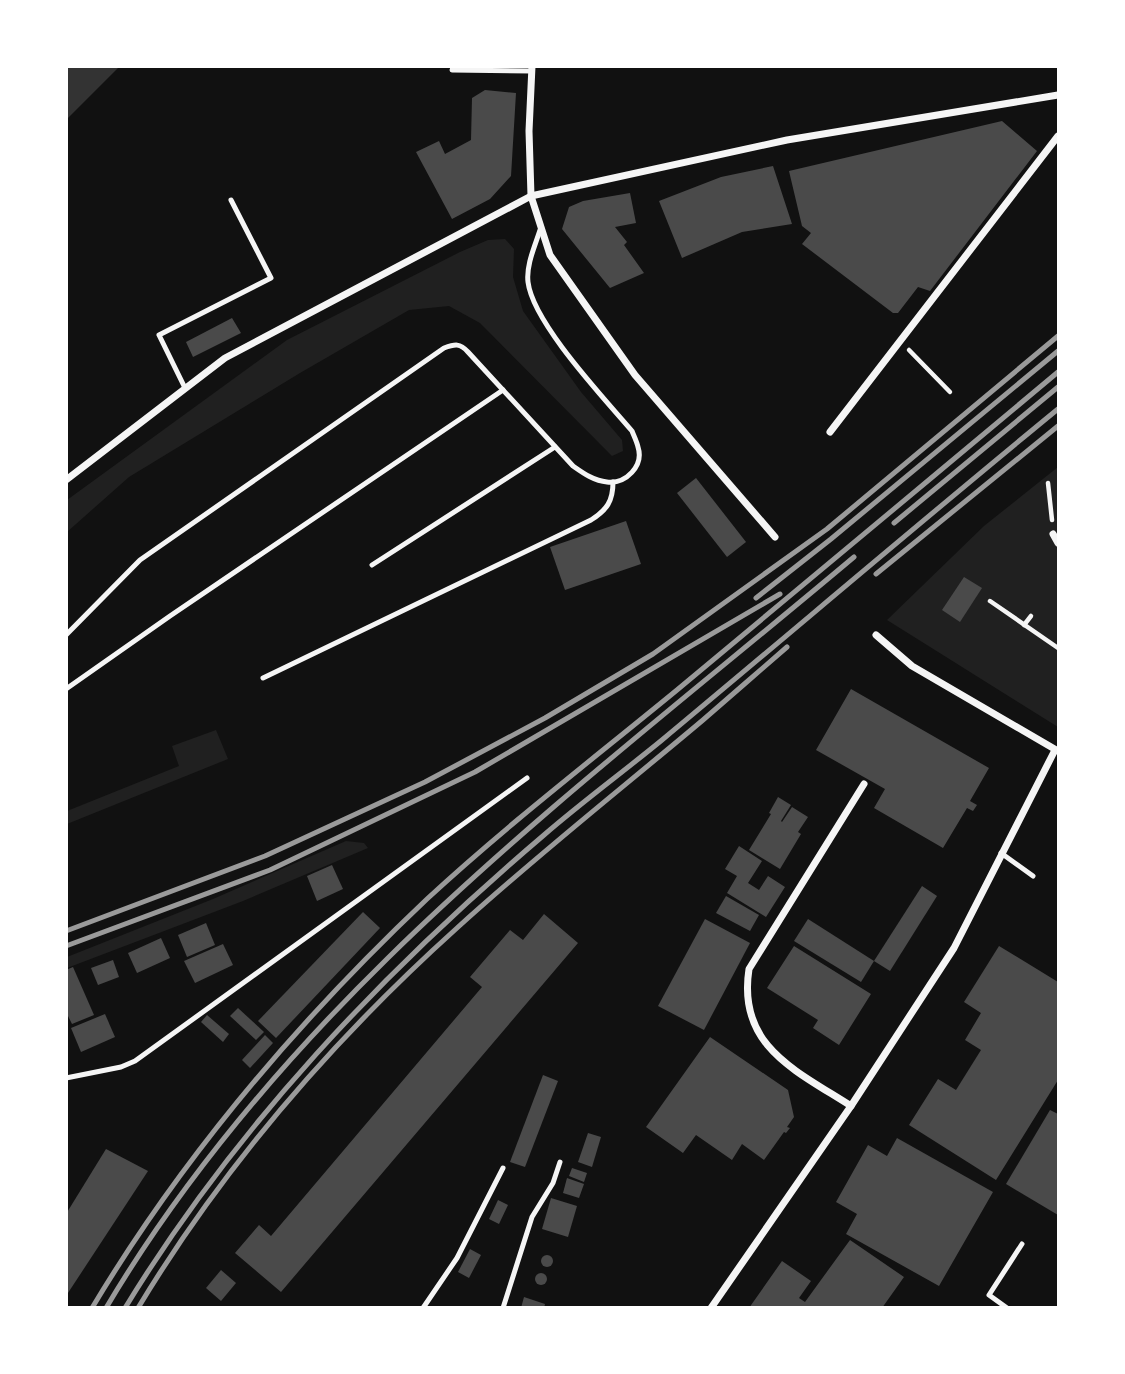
<svg xmlns="http://www.w3.org/2000/svg" width="1125" height="1374" font-family="'Roboto Condensed',sans-serif">
  <style>
    .green { fill: #202020 }
    .water { fill: #333 }
    .building { fill: #4a4a4a }
    .lines { fill: none; stroke-linecap: round; stroke-linejoin: round }
    .path { stroke: #f5f5f5; stroke-width: 4.5 }
    .service { stroke: #f5f5f5; stroke-width: 5 }
    .minor { stroke: #f5f5f5; stroke-width: 7 }
    .rail { stroke: #9a9a9a; stroke-width: 5 }
  </style>
  <rect width="100%" height="100%" fill="#111"/>
  <g class="green">
    <polygon points="505,239 514,249 513,277 523,311 581,392 622,440 623,451 612,456 480,323 449,306 409,310 300,373 129,477 67,532 67,500 287,340 460,252 488,240"/>
    <polygon points="1058,467 1058,727 887,620 984,526"/>
    <polygon points="216,730 228,759 67,824 67,811 179,766 172,746"/>
    <polygon points="346,841 364,843 368,848 243,901 67,968 67,957 213,899"/>
  </g>
  <polygon class="water" points="67,66 119,67 67,119 66,67"/>
  <g class="building">
    <polygon points="485,90 516,93 511,176 490,199 452,219 416,152 439,141 445,154 471,140 472,98"/>
    <polygon points="1002,121 1037,151 930,291 918,287 898,313 893,313 802,244 811,233 802,226 789,171"/>
    <polygon points="773,166 792,224 742,232 682,258 659,201 721,177"/>
    <polygon points="630,193 636,223 615,227 627,242 624,245 644,273 610,288 562,229 569,207 583,201"/>
    <polygon points="232,318 241,333 193,357 186,342"/>
    <polygon points="696,478 746,542 727,557 677,493"/>
    <polygon points="626,521 641,564 565,590 550,547"/>
    <polygon points="964,577 982,588 960,622 942,610"/>
    <polygon points="851,689 989,768 970,801 977,805 973,811 967,808 943,848 874,808 885,789 816,750"/>
    <polygon points="778,797 791,805 781,821 782,822 792,807 808,817 798,832 801,834 780,869 749,850 771,814 769,813"/>
    <polygon points="739,846 762,861 748,883 759,890 768,876 785,887 766,917 727,893 737,876 725,869"/>
    <polygon points="332,865 343,889 317,901 307,876"/>
    <polygon points="922,886 937,896 890,971 874,961"/>
    <polygon points="726,896 759,915 750,931 716,913"/>
    <polygon points="363,912 380,928 276,1038 258,1021"/>
    <polygon points="544,914 578,943 281,1292 235,1253 259,1225 271,1236 482,987 470,977 510,930 523,940"/>
    <polygon points="705,919 750,943 704,1030 658,1006"/>
    <polygon points="808,919 874,961 861,982 794,941"/>
    <polygon points="206,923 215,945 187,957 178,935"/>
    <polygon points="161,938 170,958 137,973 128,953"/>
    <polygon points="223,944 233,965 195,983 184,961"/>
    <polygon points="794,946 871,994 839,1045 813,1028 818,1020 767,988"/>
    <polygon points="999,946 1058,982 1058,1080 996,1180 909,1125 938,1079 956,1090 981,1050 965,1040 981,1013 964,1002"/>
    <polygon points="113,960 119,977 98,985 91,968"/>
    <polygon points="73,967 94,1015 72,1024 66,1012 66,970"/>
    <polygon points="238,1008 264,1032 256,1040 230,1016"/>
    <polygon points="105,1014 115,1037 81,1052 71,1028"/>
    <polygon points="207,1015 229,1034 223,1042 201,1022"/>
    <polygon points="265,1035 273,1043 250,1068 242,1060"/>
    <polygon points="710,1037 788,1090 794,1117 787,1127 790,1128 786,1133 784,1132 764,1160 742,1144 732,1160 696,1135 683,1153 646,1127"/>
    <polygon points="543,1075 558,1081 525,1167 510,1162"/>
    <polygon points="1050,1110 1058,1114 1058,1215 1006,1184"/>
    <polygon points="588,1133 601,1137 592,1167 578,1162"/>
    <polygon points="897,1138 993,1192 939,1286 846,1234 857,1214 836,1202 868,1145 887,1156"/>
    <polygon points="106,1149 148,1171 66,1296 66,1214"/>
    <polygon points="572,1168 587,1173 584,1182 569,1176"/>
    <polygon points="567,1178 584,1184 579,1198 563,1193"/>
    <polygon points="551,1198 577,1206 568,1237 542,1229"/>
    <polygon points="498,1200 508,1205 499,1224 489,1219"/>
    <polygon points="850,1240 904,1277 882,1308 749,1308 782,1261 811,1281 799,1298 805,1302"/>
    <polygon points="470,1249 481,1255 469,1278 458,1272"/>
    <circle cx="547" cy="1261" r="6"/>
    <polygon points="221,1270 236,1283 221,1301 206,1288"/>
    <circle cx="541" cy="1279" r="6"/>
    <polygon points="524,1297 545,1304 544,1308 521,1308"/>
  </g>
  <g class="lines">
    <g class="path">
      <polyline points="909,350 950,392"/>
      <polyline points="1048,483 1052,520"/>
      <polyline points="990,601 1058,648"/>
      <polyline points="1024,625 1031,616"/>
    </g>
    <g class="service">
      <polyline points="452,70 532,71"/>
      <polyline points="185,388 159,335 271,278 231,200"/>
      <polyline points="372,565 555,447"/>
      <path d="M66,635L140,560L444,348C455,344 460,343 468,352L573,466C583,473 594,481 607,482C626,484 644,466 638,447C637,442 634,436 632,431C604,398 533,323 528,282C526,265 535,246 540,230"/>
      <path d="M263,678L591,520C607,510 613,501 613,482"/>
      <polyline points="66,689 170,616 503,390"/>
      <polyline points="1001,853 1033,876"/>
      <polyline points="66,1078 121,1067 135,1061 527,778"/>
      <polyline points="423,1308 457,1258 503,1168"/>
      <polyline points="503,1308 532,1217 553,1183 560,1162"/>
      <polyline points="1007,1308 989,1295 1022,1244"/>
    </g>
    <g class="minor">
      <polyline points="532,66 529,131 531,196 550,255 635,375 775,537"/>
      <polyline points="830,432 1058,136"/>
      <polyline points="66,480 225,358 531,196 787,140 1058,95"/>
      <polyline points="1053,534 1058,543"/>
      <polyline points="876,635 912,666 1058,751"/>
      <path d="M851,1106C795,1070 737,1046 749,969L864,784"/>
      <polyline points="711,1308 851,1106 954,948 1055,750"/>
    </g>
    <g class="rail">
      <polyline points="894,523 1058,387"/>
      <polyline points="876,574 1058,426"/>
      <polyline points="756,598 831,539 1058,351"/>
      <polyline points="66,931 265,856 425,782 545,718 653,654 827,529 1058,336"/>
      <polyline points="66,946 270,870 475,772 780,594"/>
      <path d="M92,1308C183,1156 299,1020 427,899C507,825 593,759 677,690C805,584 931,478 1058,372"/>
      <path d="M106,1308C291,996 582,786 854,557"/>
      <path d="M125,1308C236,1126 383,972 544,835C582,802 623,772 662,740C794,630 925,518 1058,409"/>
      <path d="M138,1308C223,1167 335,1038 457,928C536,856 621,789 703,720C731,696 759,671 787,647"/>
    </g>
  </g>
  <rect width="1125" height="1374" fill="none" stroke="#ffffff" stroke-width="136"/>
</svg>
